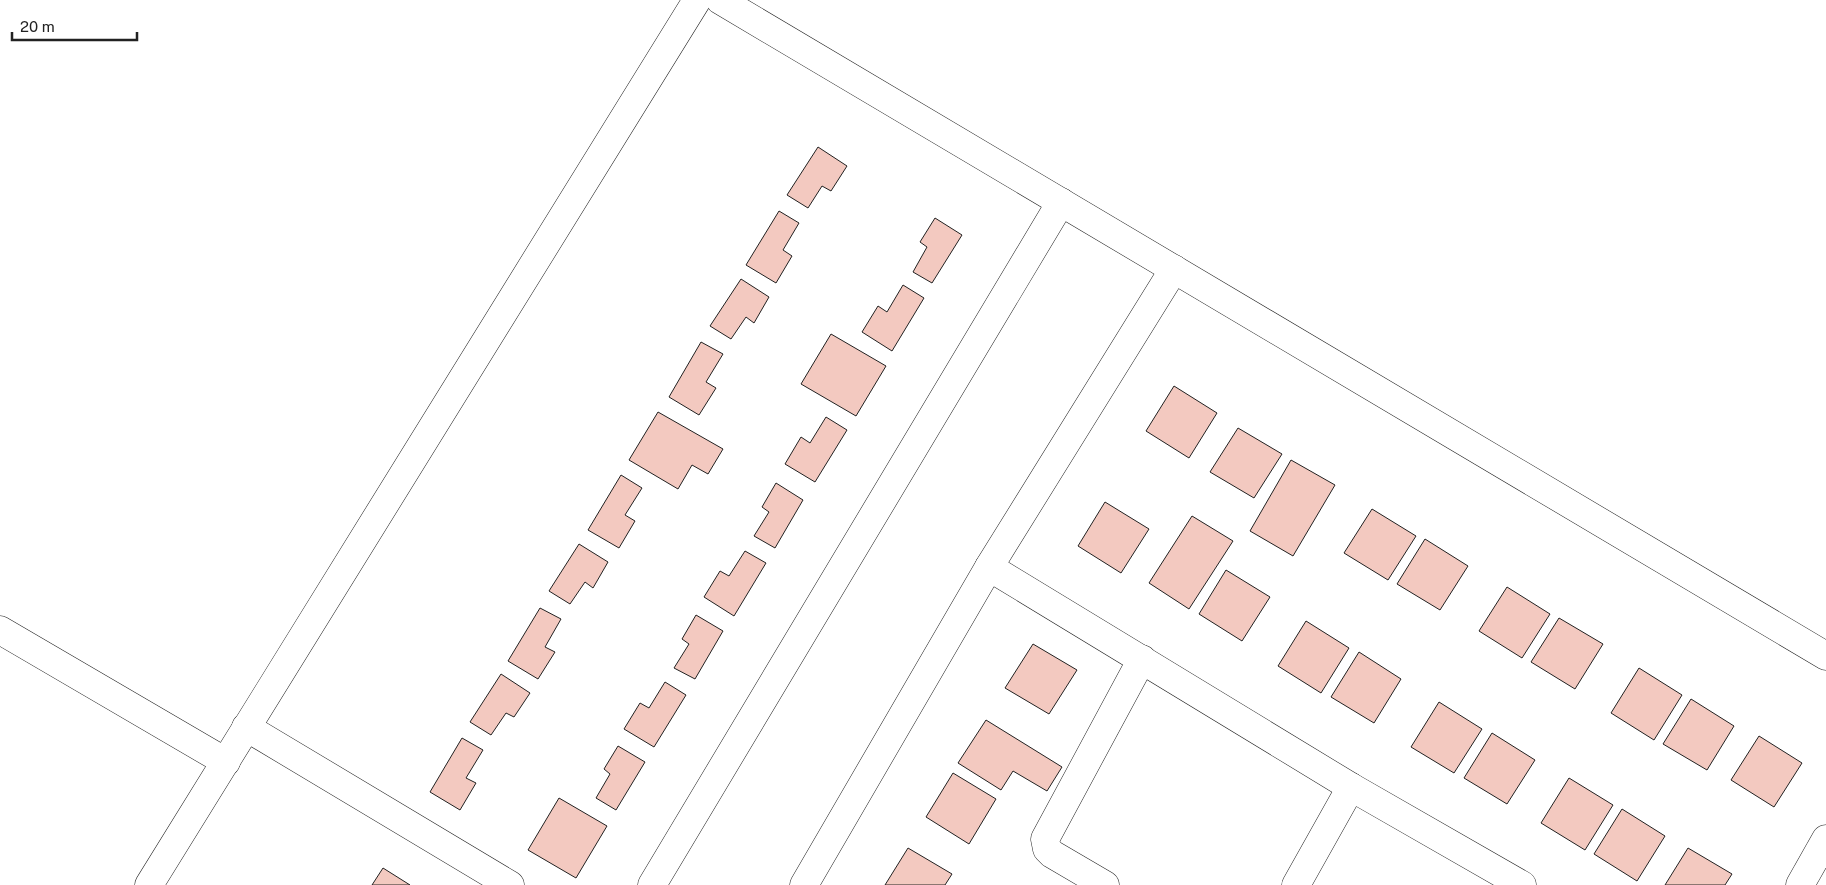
<svg xmlns="http://www.w3.org/2000/svg" width="1826" height="885" font-family="'Public Sans',sans-serif">
  <style>
    .building { fill: #f3c9c0; stroke: #222 }
    .lines { fill: none; stroke-linecap: round; stroke-linejoin: round }
    .street-casing { stroke: #222; stroke-width: 29 }
    .street { stroke: #fff; stroke-width: 28 }
  </style>
  <rect width="100%" height="100%" fill="#fff"/>
  <g class="building">
    <polygon points="818,147 847,166 831,191 822,186 808,208 787,195"/>
    <polygon points="779,211 799,223 783,250 792,256 776,283 746,265"/>
    <polygon points="935,218 962,235 932,283 913,272 927,247 920,242"/>
    <polygon points="741,279 769,297 754,323 746,317 731,339 710,326"/>
    <polygon points="903,285 924,298 892,351 862,332 878,306 887,312"/>
    <polygon points="831,334 886,366 856,416 801,384"/>
    <polygon points="701,342 723,354 706,382 716,388 699,415 669,397"/>
    <polygon points="1174,386 1217,413 1189,458 1146,431"/>
    <polygon points="658,412 723,449 708,474 692,465 678,489 629,460"/>
    <polygon points="826,417 847,430 815,482 785,464 801,437 810,443"/>
    <polygon points="1238,428 1282,454 1254,498 1210,472"/>
    <polygon points="1291,460 1335,485 1293,556 1250,531"/>
    <polygon points="621,475 642,488 625,515 635,521 619,548 588,530"/>
    <polygon points="776,483 803,500 775,548 754,536 769,512 762,507"/>
    <polygon points="1105,502 1149,529 1121,573 1078,546"/>
    <polygon points="1372,509 1416,536 1388,580 1344,553"/>
    <polygon points="1192,516 1233,541 1189,609 1149,583"/>
    <polygon points="1425,539 1468,566 1440,610 1397,584"/>
    <polygon points="579,544 608,562 593,588 585,582 570,604 549,591"/>
    <polygon points="745,551 766,563 734,616 704,597 720,571 729,576"/>
    <polygon points="1226,570 1270,597 1242,641 1199,614"/>
    <polygon points="1507,587 1550,614 1522,658 1479,631"/>
    <polygon points="540,608 561,619 545,647 555,652 538,679 508,661"/>
    <polygon points="696,615 723,631 695,679 674,668 689,644 682,639"/>
    <polygon points="1559,618 1603,644 1575,689 1531,662"/>
    <polygon points="1306,621 1349,648 1321,693 1278,666"/>
    <polygon points="1033,644 1077,670 1049,714 1005,688"/>
    <polygon points="1359,652 1401,679 1374,723 1331,697"/>
    <polygon points="1639,668 1682,695 1654,740 1611,713"/>
    <polygon points="501,674 530,693 514,717 506,713 491,735 470,722"/>
    <polygon points="665,682 686,695 654,747 624,729 640,703 649,708"/>
    <polygon points="1691,699 1734,726 1707,770 1663,744"/>
    <polygon points="1439,702 1482,729 1454,773 1411,747"/>
    <polygon points="986,720 1062,767 1047,791 1013,771 1001,790 958,763"/>
    <polygon points="1492,733 1535,760 1507,804 1464,778"/>
    <polygon points="1759,736 1802,763 1774,807 1731,780"/>
    <polygon points="462,738 483,750 466,778 476,783 460,810 430,792"/>
    <polygon points="618,746 645,762 616,810 596,798 610,774 604,769"/>
    <polygon points="953,773 996,799 969,844 926,817"/>
    <polygon points="1569,778 1613,805 1585,850 1541,823"/>
    <polygon points="559,798 607,826 576,878 528,850"/>
    <polygon points="1622,809 1665,836 1637,881 1594,854"/>
    <polygon points="908,848 952,874 945,885 885,885"/>
    <polygon points="1688,848 1732,874 1725,885 1665,885"/>
    <polygon points="383,868 410,885 372,885"/>
  </g>
  <g class="lines">
    <g class="street-casing">
      <g id="street">
        <polyline points="720,0 1826,656"/>
        <polyline points="989,567 1351,787 1522,885"/>
        <polyline points="0,630 226,762"/>
        <polyline points="246,727 510,885"/>
        <polyline points="149,885 697,0"/>
        <polyline points="652,885 1061,202"/>
        <polyline points="804,885 989,567 1174,269"/>
        <polyline points="1105,885 1052,854 1047,849 1045,839 1142,659"/>
        <polyline points="1296,885 1351,787"/>
        <polyline points="1800,885 1826,839"/>
      </g>
    </g>
    <use href="#street" class="street"/>
  </g>
  <path d="M12 32v8h125v-8" fill="none" stroke="#222222" stroke-width="2.5"/>
  <text x="20" y="32" font-size="15" fill="#222222" stroke="#ffffff" stroke-width="4" paint-order="stroke">20 m</text>
</svg>
